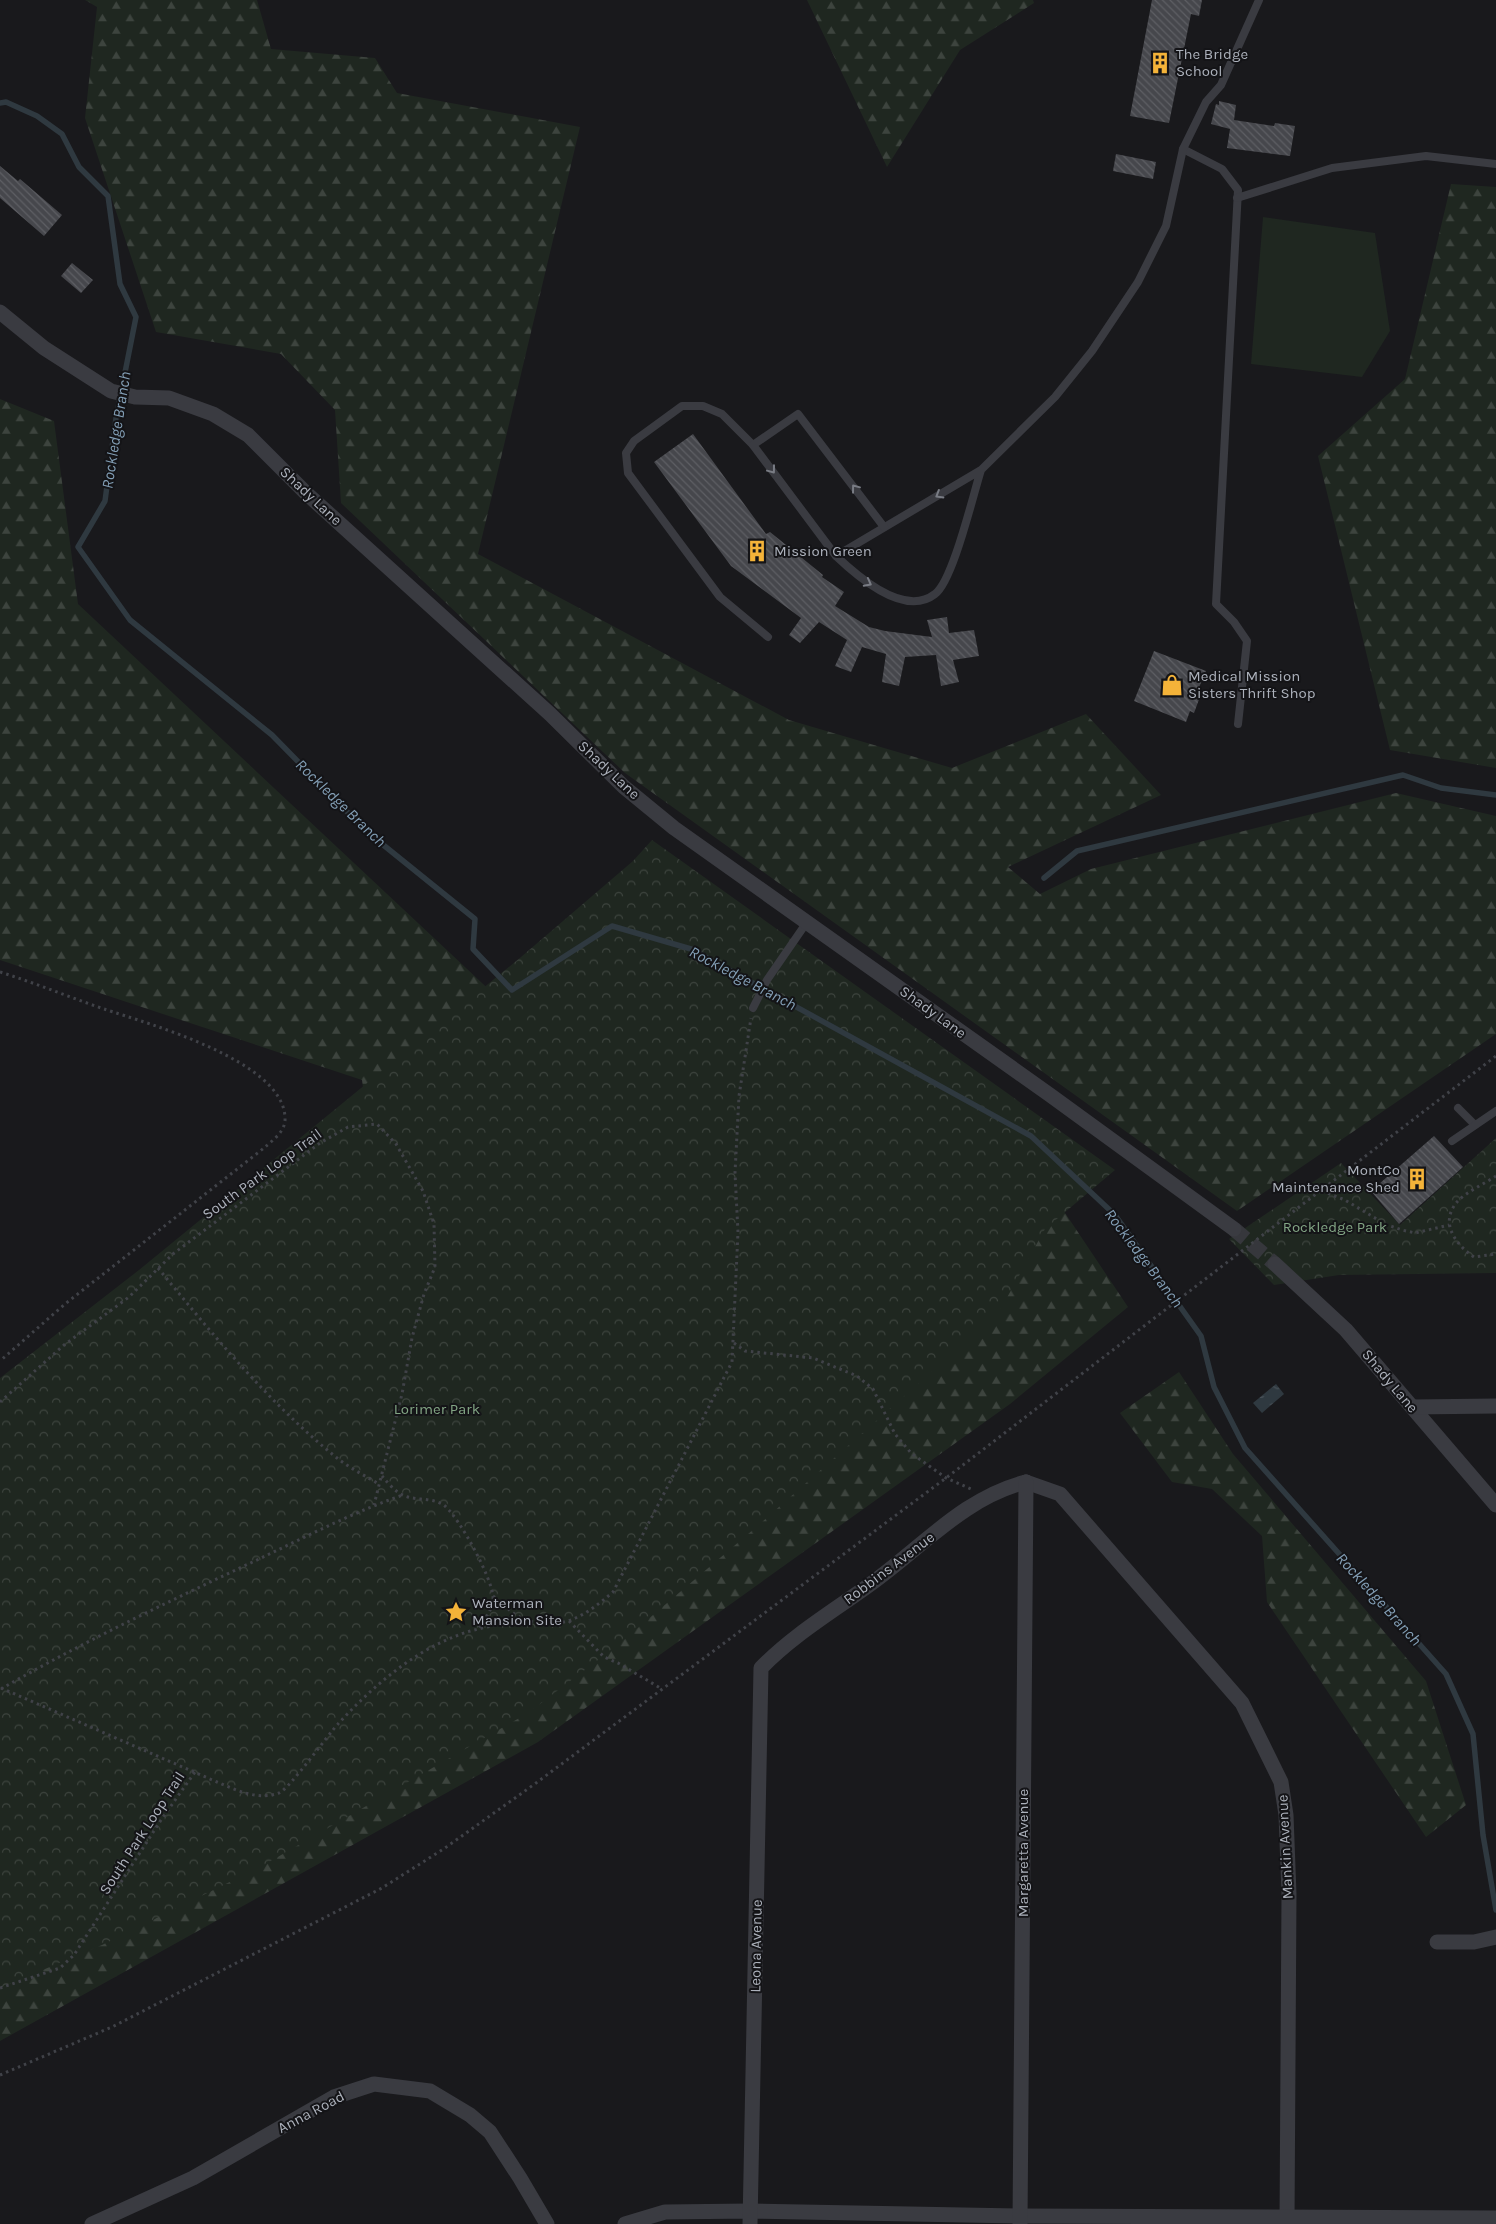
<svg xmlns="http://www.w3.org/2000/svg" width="1496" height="2224" font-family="Karla,sans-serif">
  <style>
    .forest { fill: url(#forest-firs) }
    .park { fill: url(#park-crowns) }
    .garden { fill: #1f2720 }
    .water { fill: url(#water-ripples) }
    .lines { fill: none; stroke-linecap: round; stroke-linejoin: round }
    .stream { stroke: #2f3940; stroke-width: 5.5 }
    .building { fill: url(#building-back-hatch) }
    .minor-tunnel { stroke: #36373c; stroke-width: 15; stroke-dasharray: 15 8; stroke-linecap: butt }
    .path { stroke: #404248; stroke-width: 3; stroke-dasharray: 2.5 4; stroke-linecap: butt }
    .service { stroke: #3a3b41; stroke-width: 8 }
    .minor { stroke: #3a3b41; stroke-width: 15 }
    .oneway { stroke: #797c84 }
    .labels { text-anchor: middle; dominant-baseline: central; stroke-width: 4; stroke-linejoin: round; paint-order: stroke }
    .poi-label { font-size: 15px; fill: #acb1bb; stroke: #141417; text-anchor: start }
    .street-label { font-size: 15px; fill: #acb1bb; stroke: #141417 }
    .park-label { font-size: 15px; fill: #83a685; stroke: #141417 }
    .water-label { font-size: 16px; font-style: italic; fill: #839fb6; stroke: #141417 }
  </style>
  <defs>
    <pattern id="forest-firs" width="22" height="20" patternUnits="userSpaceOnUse" patternTransform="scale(1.25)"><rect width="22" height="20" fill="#1f2720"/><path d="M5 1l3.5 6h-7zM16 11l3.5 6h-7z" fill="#3d443e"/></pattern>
    <pattern id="park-crowns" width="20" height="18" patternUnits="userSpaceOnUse" patternTransform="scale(1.25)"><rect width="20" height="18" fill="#1f2720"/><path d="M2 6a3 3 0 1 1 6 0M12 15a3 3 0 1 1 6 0" fill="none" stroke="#3d443e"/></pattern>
    <pattern id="water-ripples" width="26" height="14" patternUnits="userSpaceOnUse" patternTransform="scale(1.25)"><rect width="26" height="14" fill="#2f3940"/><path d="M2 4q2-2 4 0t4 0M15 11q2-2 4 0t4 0" fill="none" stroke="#4a535a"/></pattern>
    <pattern id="building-back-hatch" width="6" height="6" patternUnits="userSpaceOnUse" patternTransform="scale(1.25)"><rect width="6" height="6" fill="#46474c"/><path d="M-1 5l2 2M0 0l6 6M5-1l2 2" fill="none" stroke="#5e5f64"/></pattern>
  </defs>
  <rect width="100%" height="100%" fill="#19191c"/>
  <g class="forest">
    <polygon points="85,0 257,0 271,49 375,58 397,93 580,127 478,554 789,720 952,768 1086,714 1161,795 1008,867 1040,894 1091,869 1396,793 1496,816 1496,1034 1237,1211 625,773 341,503 335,410 281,354 156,332 85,118 97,7"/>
    <polygon points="807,0 1033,0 1034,3 960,50 887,167"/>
    <polygon points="1451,184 1496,187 1496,768 1390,750 1318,456 1405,379"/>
    <polygon points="0,399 54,421 78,604 516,1015 1035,1168 1128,1307 1010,1404 538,1742 0,2041 0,1674 392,1304 362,1080 0,960"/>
    <polygon points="1179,1372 1233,1454 1426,1681 1466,1805 1426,1837 1267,1602 1262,1536 1212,1489 1172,1482 1120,1413"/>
  </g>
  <g class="park">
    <polygon points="652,840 1115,1170 1045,1229 999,1312 761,1523 619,1644 528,1713 262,1866 102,1945 0,1988 0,1378 139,1270 521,957 633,861"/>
    <polygon points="1496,1138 1496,1273 1339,1275 1274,1285 1229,1239 1341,1163 1400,1225"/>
  </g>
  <polygon class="garden" points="1263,217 1375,233 1390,331 1362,377 1251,364"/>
  <polygon class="water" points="1276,1384 1284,1394 1262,1413 1253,1403"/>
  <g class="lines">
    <g class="stream">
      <polyline points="0,103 6,102 37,116 62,134 79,167 108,196 120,284 136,317 116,418 105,501 78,547 130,620 272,735 366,831 475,919 473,949 512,990 612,926 691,949 1031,1136 1115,1215 1201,1336 1214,1387 1245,1448 1446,1674 1473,1734 1483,1835 1496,1910"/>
      <polyline points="1044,878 1077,851 1403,775 1441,788 1496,795"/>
    </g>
  </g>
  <g class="building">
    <polygon points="1152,0 1202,0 1199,16 1191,14 1169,123 1130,116"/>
    <polygon points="1219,101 1236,105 1234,120 1274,126 1275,123 1295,126 1290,156 1227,148 1230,129 1211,124 1216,104 1219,105"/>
    <polygon points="1116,154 1156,162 1153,179 1113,171"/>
    <polygon points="0,166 18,181 20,179 62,215 44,236 0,198"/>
    <polygon points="72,263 93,280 81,293 61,276"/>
    <polygon points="693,434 766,534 770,532 823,575 822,577 844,592 835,606 869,627 885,631 932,637 927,620 947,617 949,633 974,630 979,656 953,660 959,682 941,686 936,655 905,657 899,686 882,682 886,654 862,647 851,672 835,666 847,640 819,622 800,643 789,635 801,618 731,566 654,462"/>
    <polygon points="1154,651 1206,671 1197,692 1201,694 1194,713 1190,711 1186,722 1134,701"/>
    <polygon points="1434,1136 1463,1167 1399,1224 1371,1191"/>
  </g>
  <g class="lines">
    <polyline class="minor-tunnel" points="1234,1229 1275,1264"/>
    <g class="path">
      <path d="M0,972C35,983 69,997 104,1009C149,1024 284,1061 285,1118C286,1131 273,1140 264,1148L65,1304L0,1361"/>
      <path d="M1496,1176C1484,1184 1466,1192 1457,1202C1439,1223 1456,1245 1474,1257L1496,1254"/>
      <polyline points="1322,1191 1345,1200 1385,1224 1402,1230 1415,1233 1449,1225"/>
      <path d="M158,1268C213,1335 269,1403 337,1458C350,1468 365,1476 379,1484"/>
      <polyline points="734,1343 745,1351 813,1358 857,1376 873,1389 895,1434 911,1453 946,1478 971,1489"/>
      <polyline points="0,1402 64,1345 129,1297 173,1254 320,1143 348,1127 377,1124 396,1144 423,1191 434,1224 435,1267 424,1294 412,1338 402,1394 374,1505"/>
      <path d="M382,1476C388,1483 396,1493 405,1496C418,1501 433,1497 445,1506C460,1519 492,1578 493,1597C493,1610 485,1618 479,1628"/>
      <path d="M493,1596C502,1603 513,1615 524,1619C561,1633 586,1615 613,1592L732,1362L738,1232L735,1173L739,1096L751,1018"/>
      <polyline points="569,1621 604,1657 618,1663 662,1689"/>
      <path d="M1,1688L217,1782C236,1790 258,1801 279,1793C290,1788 327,1736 338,1724C370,1689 411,1653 456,1636C477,1627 500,1626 522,1619"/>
      <path d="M1,1689C79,1644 162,1605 244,1566C296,1542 348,1514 403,1495"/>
      <polyline points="0,1988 60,1968 74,1955 161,1820 195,1772"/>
      <polyline points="0,2075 112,2027 382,1888 445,1848 536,1783 946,1478 1496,1056"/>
    </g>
    <g class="service">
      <polyline points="1183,149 1222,169 1238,190 1216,604 1234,622 1247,641 1238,724"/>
      <polyline points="1237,198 1332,168 1426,156 1496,164"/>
      <polyline points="753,445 722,414 703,406 682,406 634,441 626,453 628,473 720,597 768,637"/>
      <path d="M981,470C973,495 953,581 935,594C904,618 857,576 836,556L981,470L1055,397L1092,351L1138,282L1166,226L1183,149L1206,102L1221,85L1259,0"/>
      <polyline points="836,556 753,445 798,414 884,527"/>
      <polyline points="753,1008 767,980 807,922"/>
      <polyline points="1458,1108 1475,1125"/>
      <polyline points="1452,1141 1496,1111"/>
    </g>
    <g class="minor">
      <polyline points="0,312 44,348 111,391 135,397 169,398 213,414 248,435 306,493 550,714 624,787 674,828 1050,1095 1234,1229"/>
      <polyline points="1275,1264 1346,1330 1496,1505"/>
      <polyline points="1412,1407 1496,1406"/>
      <polyline points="1026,1482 1060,1494 1242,1703 1281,1782 1286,1815 1289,1894 1287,2224"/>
      <polyline points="1437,1942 1474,1942 1496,1937"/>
      <polyline points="92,2224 193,2178 334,2097 374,2084 430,2091 470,2115 490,2132 520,2178 547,2224"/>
      <polyline points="625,2224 665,2212 750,2211 1020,2216 1496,2218"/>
      <path d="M750,2224L761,1668C795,1633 837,1609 876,1580C925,1544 966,1497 1026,1482"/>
      <polyline points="1020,2224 1026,1482"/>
    </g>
  </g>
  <defs><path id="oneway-chevron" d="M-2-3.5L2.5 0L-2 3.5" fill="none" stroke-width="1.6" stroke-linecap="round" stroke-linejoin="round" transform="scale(1.25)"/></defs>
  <g class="oneway">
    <use href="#oneway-chevron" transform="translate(772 470) rotate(53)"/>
    <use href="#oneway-chevron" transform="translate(855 488) rotate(-127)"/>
    <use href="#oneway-chevron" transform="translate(939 495) rotate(149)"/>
    <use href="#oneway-chevron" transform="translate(868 583) rotate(28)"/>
  </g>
  <defs>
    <g id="building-bare" transform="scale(1.725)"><path d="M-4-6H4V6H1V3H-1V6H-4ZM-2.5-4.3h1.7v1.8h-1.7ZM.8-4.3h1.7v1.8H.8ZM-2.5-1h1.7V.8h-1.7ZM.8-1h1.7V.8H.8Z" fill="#f4b339" stroke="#141417" stroke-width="2.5" paint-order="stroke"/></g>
    <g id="shop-bare" transform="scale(1.725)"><path d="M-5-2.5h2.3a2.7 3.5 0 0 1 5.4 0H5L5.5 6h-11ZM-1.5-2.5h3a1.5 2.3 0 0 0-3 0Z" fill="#f4b339" stroke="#141417" stroke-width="2.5" paint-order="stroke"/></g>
    <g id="sight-bare" transform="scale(1.725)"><path d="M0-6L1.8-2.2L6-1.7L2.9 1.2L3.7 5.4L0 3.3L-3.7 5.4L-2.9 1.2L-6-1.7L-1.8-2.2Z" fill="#f4b339" stroke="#141417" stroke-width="2.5" paint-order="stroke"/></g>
  </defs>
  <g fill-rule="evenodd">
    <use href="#building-bare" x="1160" y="63"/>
    <use href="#building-bare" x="757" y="551"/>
    <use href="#shop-bare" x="1172" y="685"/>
    <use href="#building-bare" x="1417" y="1179"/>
    <use href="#sight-bare" x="456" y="1612"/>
  </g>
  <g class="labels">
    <g class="poi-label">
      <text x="1176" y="54">The Bridge<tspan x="1176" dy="17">School</tspan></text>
      <text x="774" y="551">Mission Green</text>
      <text x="1188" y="676">Medical Mission<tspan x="1188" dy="17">Sisters Thrift Shop</tspan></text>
      <text x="1400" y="1170" text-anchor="end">MontCo<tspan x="1400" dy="17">Maintenance Shed</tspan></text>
      <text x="472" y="1603">Waterman<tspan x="472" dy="17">Mansion Site</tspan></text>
    </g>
    <g class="street-label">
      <text transform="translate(311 496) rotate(43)">Shady Lane</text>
      <text transform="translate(609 770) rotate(43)">Shady Lane</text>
      <text transform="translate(933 1012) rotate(36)">Shady Lane</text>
      <text transform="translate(262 1174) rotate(-36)">South Park Loop Trail</text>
      <text transform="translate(1390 1381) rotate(50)">Shady Lane</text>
      <text transform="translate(889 1568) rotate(-37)">Robbins Avenue</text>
      <text transform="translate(142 1833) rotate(-57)">South Park Loop Trail</text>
      <text transform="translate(1285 1847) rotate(-93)">Mankin Avenue</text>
      <text transform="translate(1023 1853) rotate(-90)">Margaretta Avenue</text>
      <text transform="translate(756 1946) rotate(-89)">Leona Avenue</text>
      <text transform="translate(311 2112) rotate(-28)">Anna Road</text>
    </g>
    <g class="park-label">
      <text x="1335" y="1227">Rockledge Park</text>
      <text x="437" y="1409">Lorimer Park</text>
    </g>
    <g class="water-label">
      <text transform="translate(116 430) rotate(-81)">Rockledge Branch</text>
      <text transform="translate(341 803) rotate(44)">Rockledge Branch</text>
      <text transform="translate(743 978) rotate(28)">Rockledge Branch</text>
      <text transform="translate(1144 1258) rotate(53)">Rockledge Branch</text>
      <text transform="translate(1379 1599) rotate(48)">Rockledge Branch</text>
    </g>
  </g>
</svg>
